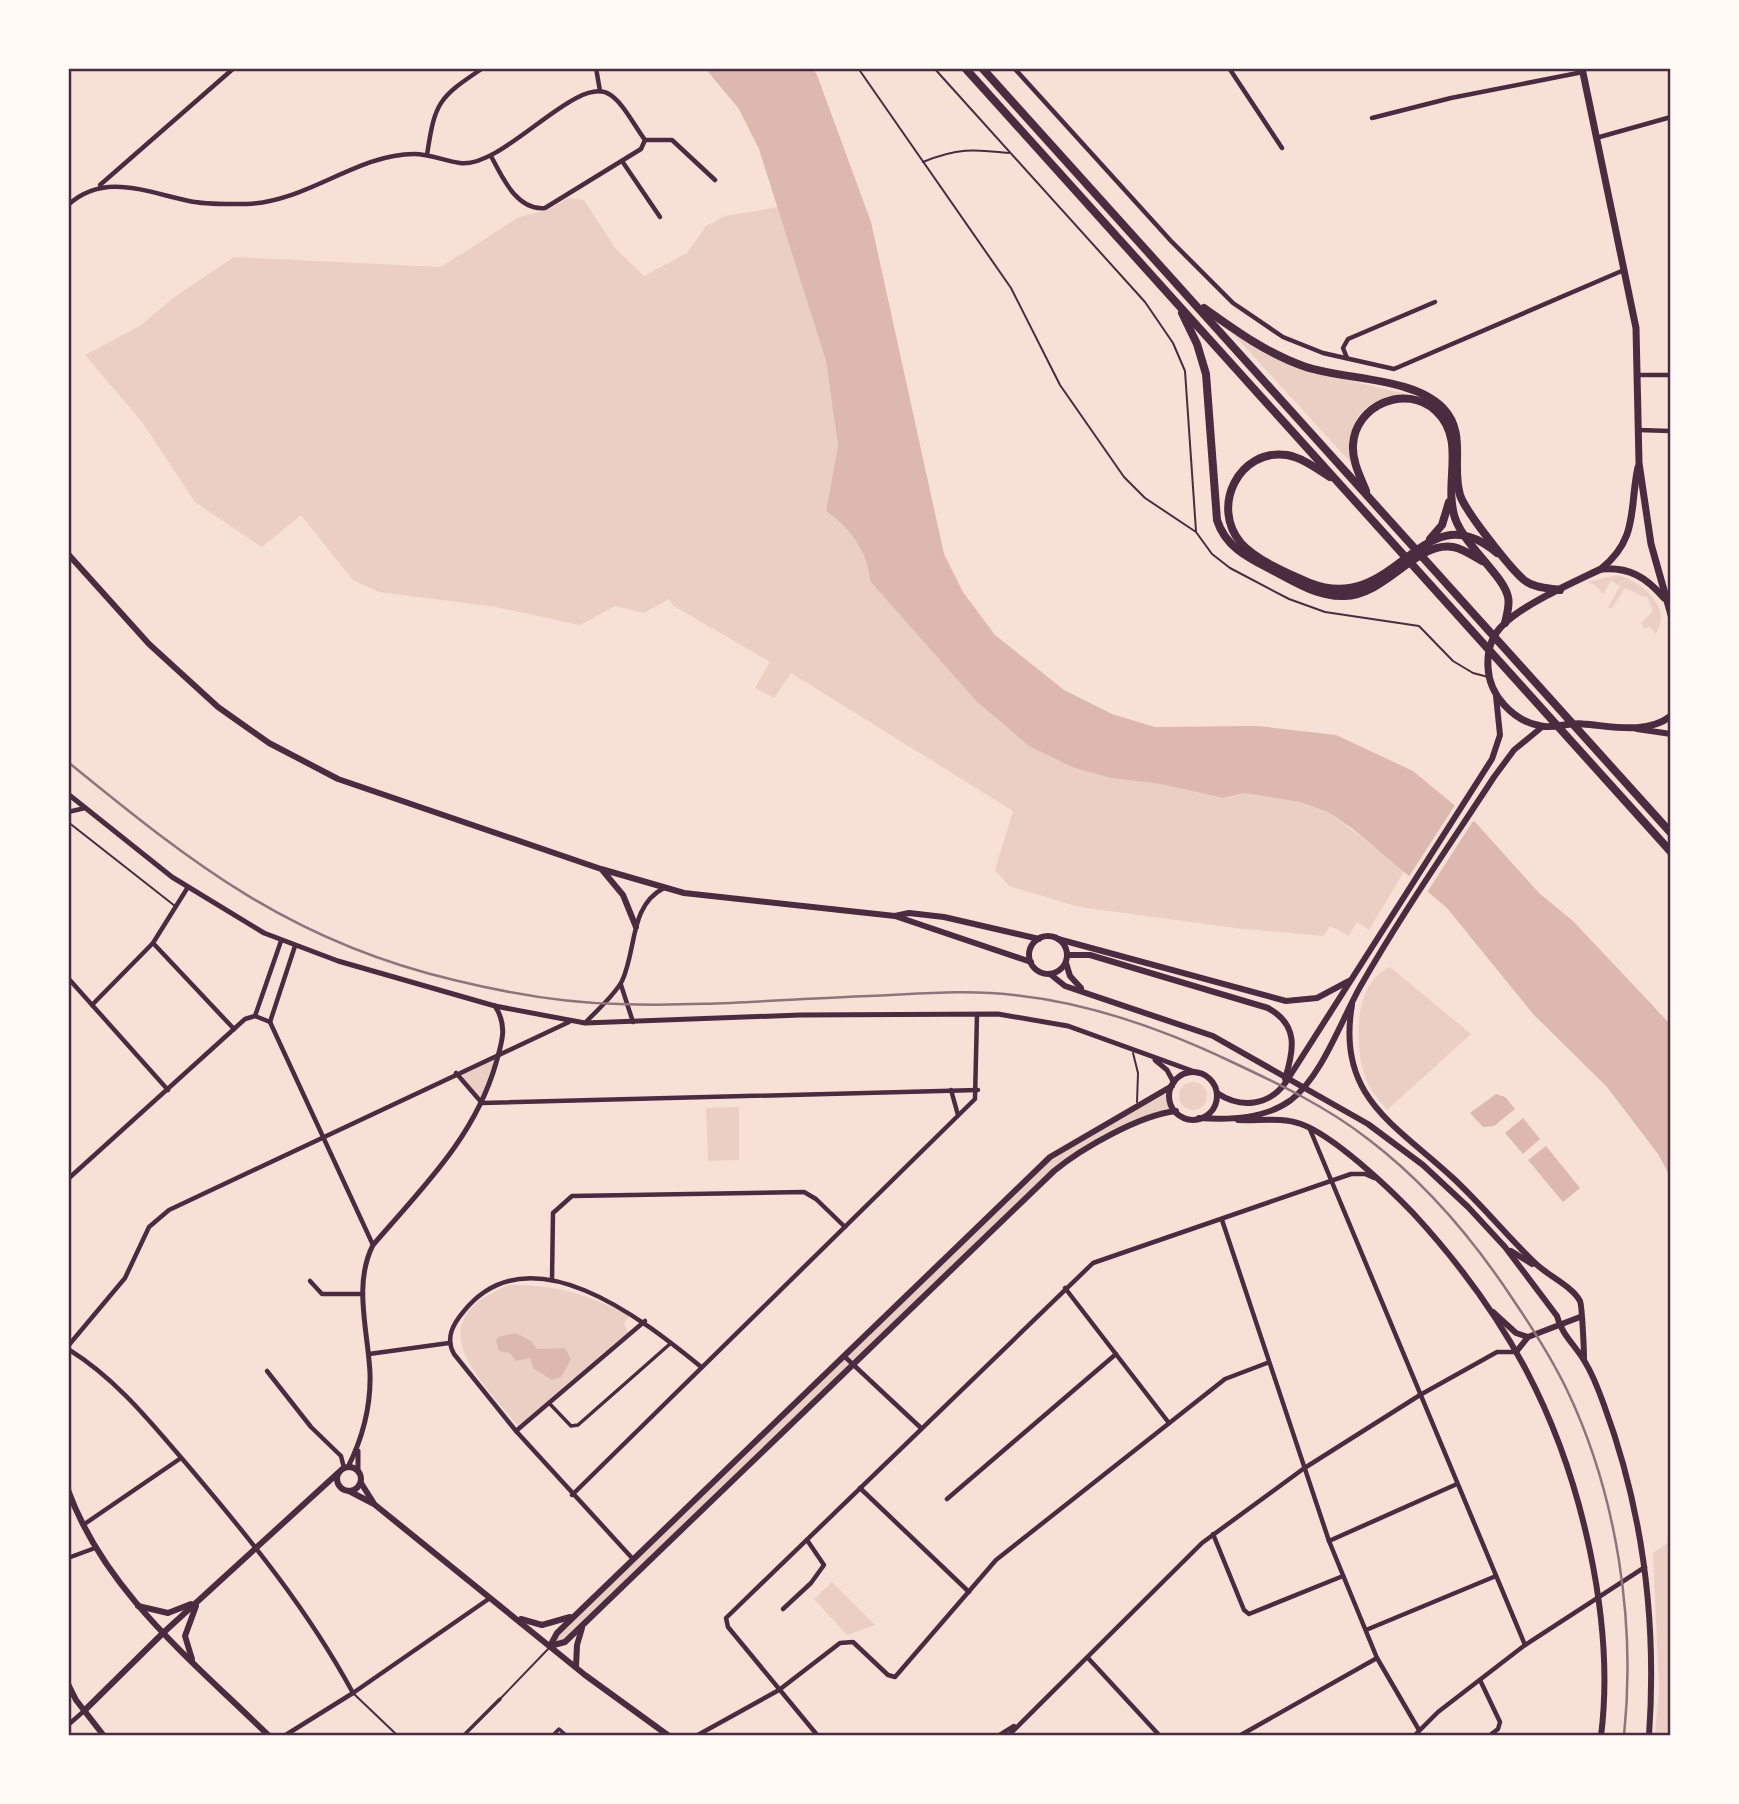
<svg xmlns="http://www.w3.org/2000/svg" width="1739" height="1804" font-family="Lato,sans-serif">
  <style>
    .green { fill: #ebcfc5 }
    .water { fill: #dcb8b0 }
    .pier { fill: #f7e1d7 }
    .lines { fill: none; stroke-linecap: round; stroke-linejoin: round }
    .service { stroke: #4a2c40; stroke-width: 2 }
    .pedestrian { stroke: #4a2c40; stroke-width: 3.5 }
    .minor { stroke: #4a2c40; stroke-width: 4.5 }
    .tertiary { stroke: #4a2c40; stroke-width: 5 }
    .secondary { stroke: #4a2c40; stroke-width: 6 }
    .primary { stroke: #4a2c40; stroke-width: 6 }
    .trunk { stroke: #4a2c40; stroke-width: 7 }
    .motorway { stroke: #4a2c40; stroke-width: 8 }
    .rail { stroke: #8f747c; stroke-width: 2.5 }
    .neatline { fill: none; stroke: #4a2c40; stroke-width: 2.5 }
  </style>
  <rect width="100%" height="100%" fill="#f7e1d7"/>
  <g class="green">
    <path d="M568,198L584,200L615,248L644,276L687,253L706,226L725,216L778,207L826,361L838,446L826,510C848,525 869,553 870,581L976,701L1029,746L1074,768L1111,778L1161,784L1223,798L1244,793L1300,802L1328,812L1405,870L1369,930L1357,922L1349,936L1330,926L1324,936L1243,929L1079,907L1009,886L995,870L1013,811L791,673L774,698L755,688L770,662L674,606L669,599L644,613L615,606L580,625L496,607L379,592L353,580L301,515L262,547L195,502L142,422L85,355L140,326L173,298L234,257L441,267L519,217L547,210Z"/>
    <path d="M1237,334L1319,373L1418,397C1394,394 1362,398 1354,427C1351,438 1353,454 1353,465L1235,336Z"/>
    <path d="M1617,575C1641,580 1675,609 1655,634L1650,626L1645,629L1641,623L1653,611L1647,596L1643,597L1625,588L1611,609L1608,607L1620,586L1611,581L1603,594L1595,585L1587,582Z"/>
    <path d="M1390,967L1471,1034L1387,1110C1382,1103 1375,1096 1370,1088C1353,1056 1351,983 1390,967Z"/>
    <polygon points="498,1054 482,1103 456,1073"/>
    <circle cx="1193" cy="1096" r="14"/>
    <polygon points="1172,1086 1170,1099 1176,1111 1142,1121 1060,1166 565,1642 550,1646 557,1633 1050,1157"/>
    <polygon points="739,1107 739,1160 708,1161 706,1108"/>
    <path d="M509,1285C559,1285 584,1294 630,1315L624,1323L628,1332L518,1426C478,1376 416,1323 509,1285Z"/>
    <polygon points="1671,1541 1671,1736 1655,1736 1659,1690 1653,1553"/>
    <polygon points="832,1582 875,1625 876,1625 847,1635 814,1599"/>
  </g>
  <g class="water">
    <path d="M705,68H812L817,75L871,222L944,554L963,592L995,635L1064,690L1112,714L1155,727L1258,726L1336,735L1413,771L1476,823L1539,893L1573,921L1671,1025V1178L1658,1154L1607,1087L1533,1014L1447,908L1353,829L1328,812L1300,802L1244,793L1223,798L1161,784L1111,778L1074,768L1029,746L976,701L870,581C869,553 848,525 826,511L838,446L826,361L759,149L739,109Z"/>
    <polygon points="1496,1094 1505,1097 1515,1109 1494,1126 1483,1127 1470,1113"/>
    <polygon points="1523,1118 1540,1139 1523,1154 1505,1133"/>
    <polygon points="1546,1146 1580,1188 1563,1202 1528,1160"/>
    <polygon points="516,1333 531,1341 537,1349 565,1348 571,1359 561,1377 552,1380 534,1369 530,1358 516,1361 510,1353 499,1351 496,1341 498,1337"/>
  </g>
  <polygon class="pier" points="1457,802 1475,818 1426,894 1408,878"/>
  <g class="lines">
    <g class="service">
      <polyline points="858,68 1011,288 1060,385 1124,477 1145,498 1196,532 1212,554 1230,568 1289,599 1325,612 1419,626 1453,661 1473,673 1488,677"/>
      <polyline points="934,68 1145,302 1173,343 1185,371 1196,531"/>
      <path d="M923,162C957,148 973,149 1009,153"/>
      <polyline points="68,822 175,906"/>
      <polyline points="1133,1053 1138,1073 1137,1102"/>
      <polyline points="353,1693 398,1736"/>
      <polyline points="500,1699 550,1647"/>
    </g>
    <g class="pedestrian">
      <polyline points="549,1403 571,1426 578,1425 671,1343"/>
      <polyline points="463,1736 500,1699"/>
      <polyline points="552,1736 559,1729 567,1736"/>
    </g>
    <g class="minor">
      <polyline points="596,68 600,91"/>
      <polyline points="1014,68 1171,241 1233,303 1283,337 1323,353 1394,369 1624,270"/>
      <polyline points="1229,68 1282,148"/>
      <polyline points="1372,118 1451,98 1583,72"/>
      <polyline points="1596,138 1671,117"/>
      <path d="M427,155C435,102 438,98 483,68"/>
      <path d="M491,156C502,177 517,211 545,208L641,149L645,140"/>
      <polyline points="622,161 660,217"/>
      <polyline points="100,185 234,68"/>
      <path d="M68,205C104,172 146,192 189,201C207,205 228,204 247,204C307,202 357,154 414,154C430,154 445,161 460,163C503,169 576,74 609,94C623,102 635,127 645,140H672L715,180"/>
      <polyline points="1347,358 1343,348 1348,339 1435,302"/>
      <polyline points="1638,375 1671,375"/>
      <polyline points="1638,430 1671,431"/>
      <polyline points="68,812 85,808"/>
      <polyline points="188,887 153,943 234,1029"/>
      <polyline points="68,978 168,1090"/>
      <polyline points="621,985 633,1022"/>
      <polyline points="92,1005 153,943"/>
      <polyline points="255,1016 281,941"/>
      <polyline points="270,1022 373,1245"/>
      <polyline points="270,1022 295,946"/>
      <path d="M586,1022C597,1010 614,996 622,981C637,949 629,906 664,888"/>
      <polyline points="456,1073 482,1103 978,1090"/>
      <polyline points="951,1090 958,1115"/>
      <polyline points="1309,1127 1525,1645"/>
      <polyline points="68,1179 245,1019 255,1016 270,1022"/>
      <polyline points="1222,1220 1329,1541 1377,1658 1419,1730"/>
      <polyline points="552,1280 553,1213 572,1196 804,1192 816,1199 845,1227"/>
      <polyline points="310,1281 322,1294 363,1294"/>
      <polyline points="1065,1288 1169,1423"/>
      <polyline points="68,1346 125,1278 149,1227 169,1210 569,1022"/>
      <path d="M68,1349C118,1380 152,1424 190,1468C251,1540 308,1610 353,1693"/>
      <polyline points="369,1354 449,1343"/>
      <polyline points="844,1356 921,1428"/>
      <polyline points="267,1371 311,1427 341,1456 344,1468"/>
      <polyline points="516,1431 645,1321"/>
      <polyline points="860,1488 969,1592"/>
      <polyline points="572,1495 975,1099 977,1014"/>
      <polyline points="947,1499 1116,1354"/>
      <polyline points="83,1525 181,1458"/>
      <polyline points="1213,1534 1244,1610 1249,1614 1343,1576"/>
      <polyline points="1329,1541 1457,1484"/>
      <polyline points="68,1558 95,1548"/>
      <path d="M632,1558L516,1431L454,1354C445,1338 453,1324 464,1311C530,1230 642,1319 700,1366"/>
      <polyline points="783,1609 811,1583 824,1565 807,1540"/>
      <polyline points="1366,1630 1496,1576"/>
      <polyline points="1088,1658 1160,1736"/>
      <polyline points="1480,1680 1500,1722 1498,1729 1489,1736"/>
      <polyline points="68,1725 84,1711"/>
      <polyline points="284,1736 353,1693 490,1598"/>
      <polyline points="696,1736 779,1690 840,1643 853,1642 888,1675 895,1677 996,1560 1225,1379 1267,1363"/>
      <polyline points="818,1736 728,1627 726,1618 1093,1263 1351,1174 1365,1174 1374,1178"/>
      <polyline points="998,1736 1014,1726"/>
      <polyline points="1008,1736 1202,1543 1303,1469 1420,1395 1497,1352 1515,1352"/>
      <polyline points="1239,1736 1377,1658"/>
      <polyline points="1414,1736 1438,1712 1525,1645 1645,1567"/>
    </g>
    <g class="tertiary">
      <polyline points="68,794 172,877 264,933 338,961 495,1006 585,1023 800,1015 998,1014 1068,1026 1198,1073"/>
      <polyline points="1155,1060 1167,1070 1174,1083"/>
      <polyline points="358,1451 358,1470"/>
      <path d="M348,1467C363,1437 371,1406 370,1373C368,1331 353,1284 373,1245C422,1188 475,1137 496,1063C502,1042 508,1026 495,1006"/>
    </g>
    <g class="secondary">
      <polyline points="1066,963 1070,976 1081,988"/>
      <path d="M1050,974L1065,986L1213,1036L1368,1124L1423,1165L1468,1207L1505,1247L1557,1316C1561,1334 1576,1346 1585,1362C1593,1375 1599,1391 1604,1405C1644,1513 1657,1621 1649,1736"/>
      <path d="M1352,1005C1336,1097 1395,1124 1453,1178C1482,1205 1507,1236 1535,1263C1548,1276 1572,1286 1580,1301C1582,1305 1584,1350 1584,1359"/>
      <path d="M1238,1120C1259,1121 1282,1117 1301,1124C1334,1136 1388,1187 1413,1213C1506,1314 1562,1417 1590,1551C1603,1613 1609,1673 1601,1736"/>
      <polyline points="1511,1251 1532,1264"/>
      <polyline points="1493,1312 1516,1333 1528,1337"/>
      <polyline points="1516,1352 1528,1337 1580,1317"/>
    </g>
    <g class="primary">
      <polyline points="68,554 149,644 218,707 269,743 338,779 601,869 684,893 895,916 909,913 944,917 1039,939"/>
      <polyline points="1637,729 1671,734"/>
      <polyline points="603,871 623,895 636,927"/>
      <polyline points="895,916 1031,962"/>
      <circle cx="1048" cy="955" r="19"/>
      <polyline points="1058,939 1286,1001 1317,998 1349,981"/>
      <path d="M1067,955H1090L1268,1008C1299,1025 1294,1050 1285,1079"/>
      <circle cx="1193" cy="1096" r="24"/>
      <path d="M1217,1093C1241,1109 1269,1106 1286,1082L1492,759L1500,735L1496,696"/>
      <path d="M1199,1118C1231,1120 1265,1119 1291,1100C1322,1076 1341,1021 1360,987C1401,915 1449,846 1494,777L1514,750L1542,727"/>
      <circle cx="349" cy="1479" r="12"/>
      <polyline points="361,1483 373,1502"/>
      <path d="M68,1490C105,1592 194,1662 269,1736"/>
      <polyline points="349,1491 374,1504 585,1675 669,1736"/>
      <polyline points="138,1606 168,1613 191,1604"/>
      <polyline points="521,1619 542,1625 570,1617"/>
      <polyline points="550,1646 557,1633 1050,1157 1172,1086"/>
      <path d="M550,1646L565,1642L1054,1171C1082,1148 1140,1115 1176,1111"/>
      <polyline points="192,1659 185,1636 196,1606"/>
      <polyline points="576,1667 577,1645 582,1628"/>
      <polyline points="68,1684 76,1700 104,1736"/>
      <polyline points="84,1711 163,1633 338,1473"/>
    </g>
    <g class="trunk">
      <polyline points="1582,68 1636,328 1639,463 1651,544 1671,615"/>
      <path d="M1638,467C1629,509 1639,538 1601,569C1574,582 1524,604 1504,624C1491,636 1487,651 1488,667C1489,695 1513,721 1541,726C1554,729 1569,722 1583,724C1611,726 1646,735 1671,716"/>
      <path d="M1602,569C1629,567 1646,577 1664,598"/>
    </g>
    <g class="motorway">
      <polyline points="965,68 1671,852"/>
      <polyline points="982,68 1671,833"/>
      <path d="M1204,308C1236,331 1268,354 1306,367C1346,380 1413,377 1443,408C1467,433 1451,465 1460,495C1465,511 1510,568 1524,580C1534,588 1548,588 1560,590"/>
      <path d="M1182,313L1197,344L1206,374L1217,520C1225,546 1247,557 1270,569C1293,581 1317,597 1344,596C1387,595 1416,541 1453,547C1464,549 1473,556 1482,561"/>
      <path d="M1330,477C1317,469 1303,458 1287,455C1239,448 1210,507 1241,543C1256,560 1289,574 1310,583C1397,617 1421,489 1497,553"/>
      <path d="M1366,491C1360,476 1352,461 1353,445C1355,405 1406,383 1436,411C1467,440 1443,483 1455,518C1464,545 1504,576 1508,597C1510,605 1507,614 1505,623"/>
      <polyline points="1430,539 1442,525 1449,502"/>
    </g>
    <path class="rail" d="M68,762C194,865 292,942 454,980C507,993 563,1003 619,1004C701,1007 786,999 869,996C917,994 966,989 1014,995C1091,1003 1163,1029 1232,1062C1279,1084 1327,1107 1368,1139C1426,1183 1474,1240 1514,1301C1533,1329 1552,1359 1567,1390C1617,1495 1636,1621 1624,1736"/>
  </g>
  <rect width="1739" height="1804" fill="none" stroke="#fffaf5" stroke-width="140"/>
  <rect x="70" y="70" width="1599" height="1664" class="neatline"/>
</svg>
